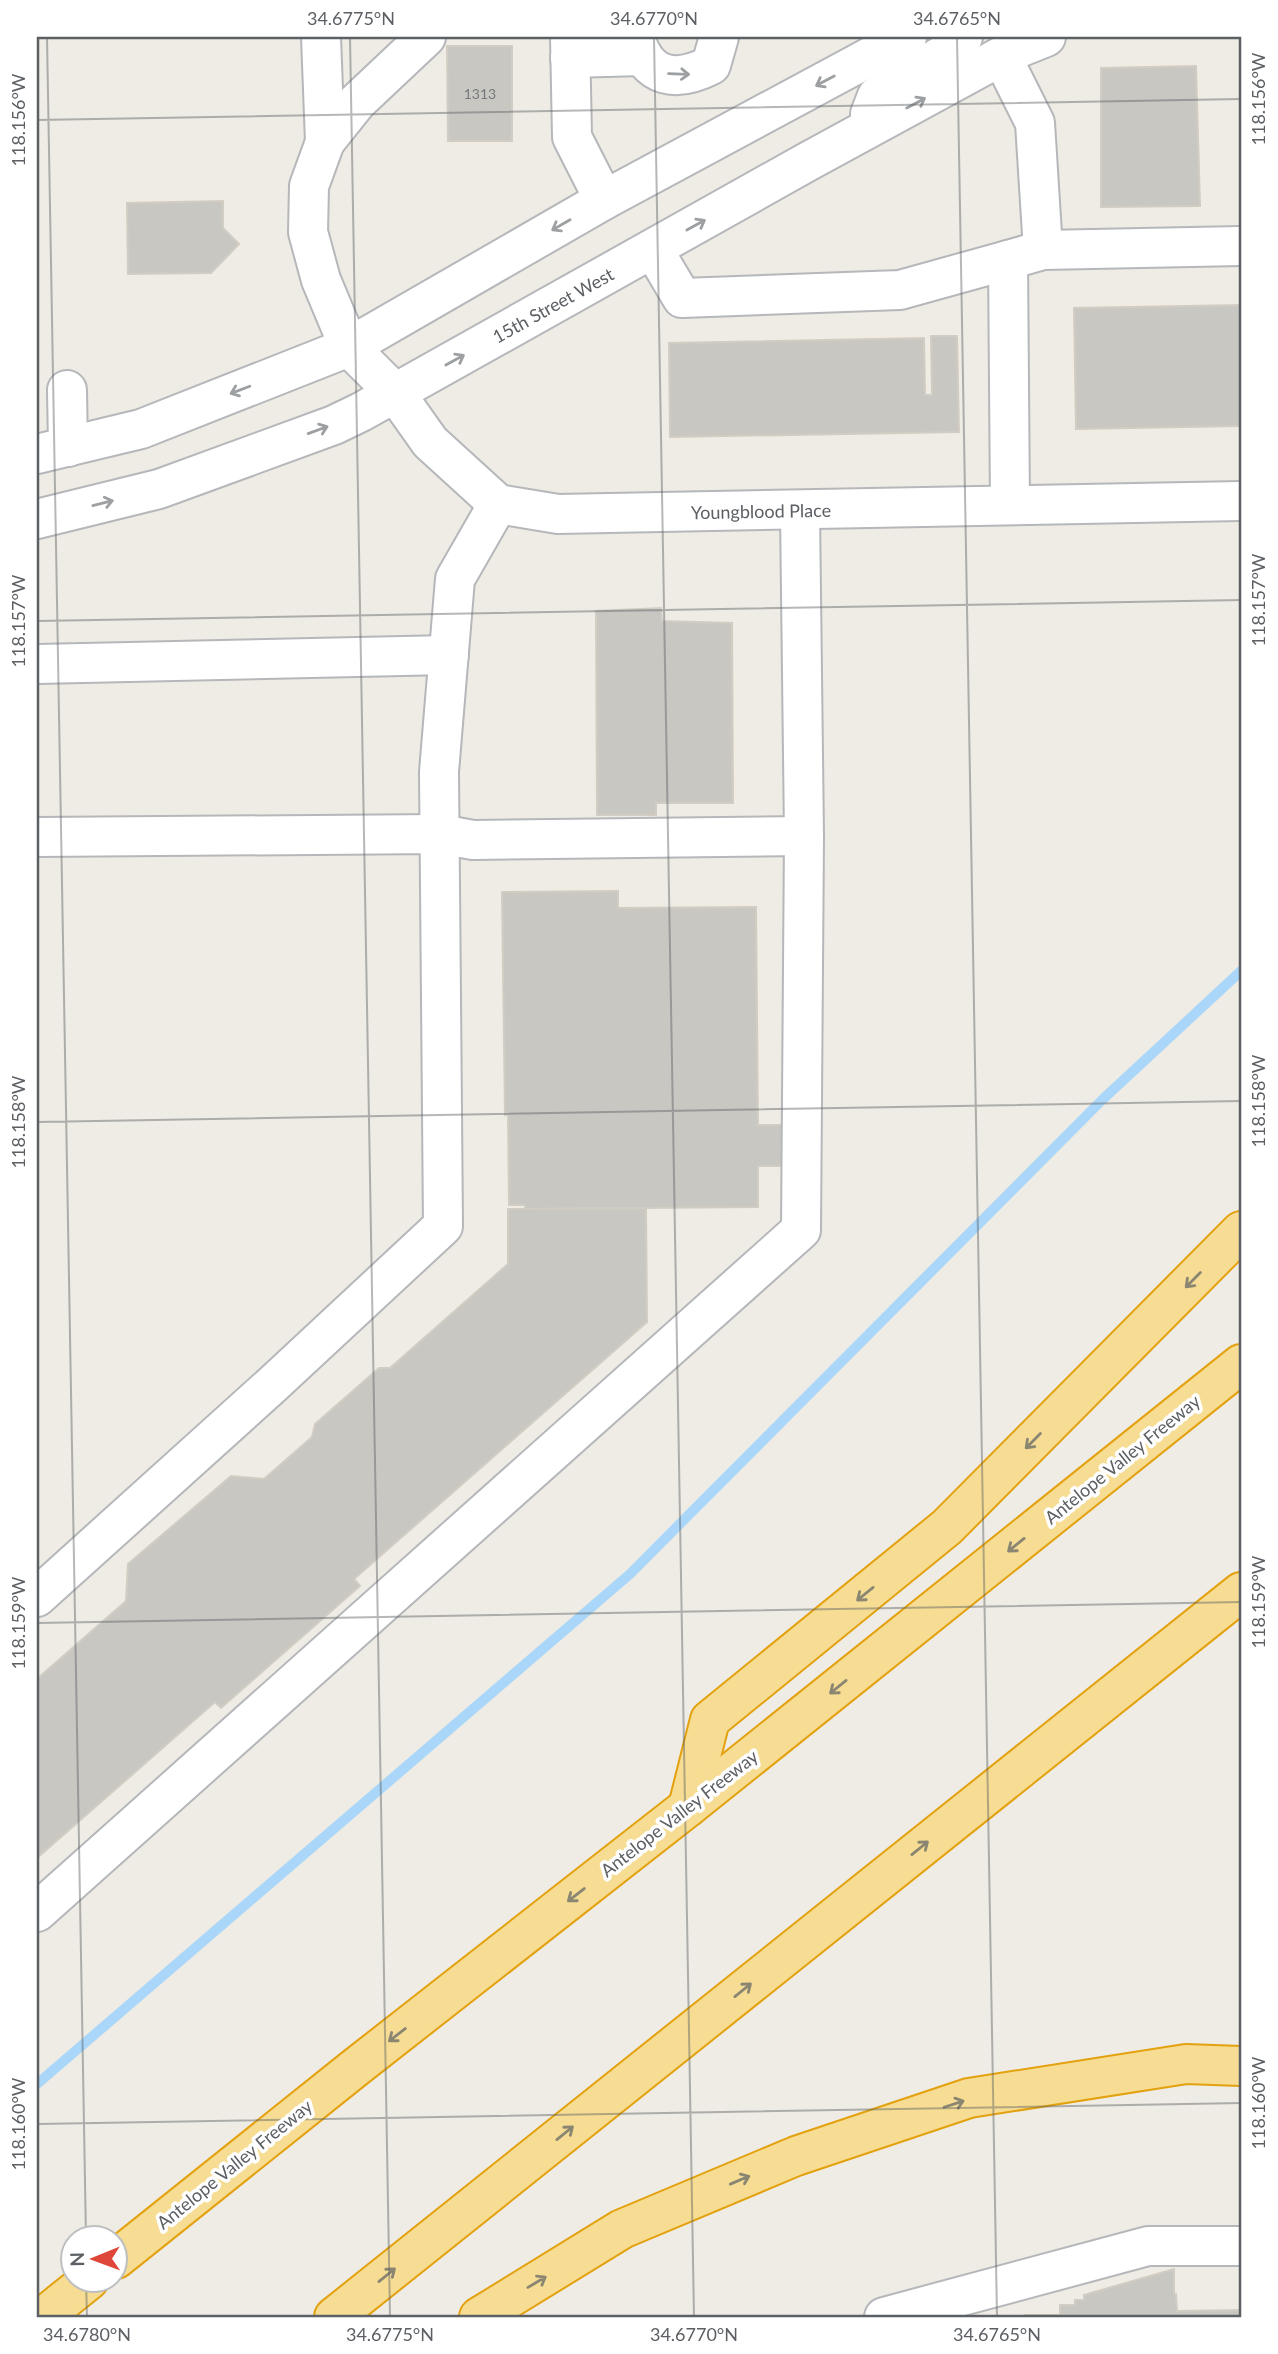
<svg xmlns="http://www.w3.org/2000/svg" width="1278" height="2354" font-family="Lato,sans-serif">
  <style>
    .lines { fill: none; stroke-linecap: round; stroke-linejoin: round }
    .stream { stroke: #a9d6f9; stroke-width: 10 }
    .building { fill: #c9c7c2; stroke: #d2cdc3; stroke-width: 2 }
    .minor-casing { stroke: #b5b7ba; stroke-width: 42 }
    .highway-casing { stroke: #e3a10f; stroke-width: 42 }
    .minor { stroke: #fff; stroke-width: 38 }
    .highway { stroke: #f6dd93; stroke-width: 38 }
    .oneway { stroke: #9da0a2 }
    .oneway2 { stroke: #8a8672 }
    .ticks { fill: none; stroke: #5c6064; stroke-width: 2; stroke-opacity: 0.45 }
    .labels { text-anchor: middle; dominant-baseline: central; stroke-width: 7; stroke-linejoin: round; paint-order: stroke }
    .number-label { font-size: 14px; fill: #777a7c }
    .street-label { font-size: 18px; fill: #5c6064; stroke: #fff }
    .neatline { fill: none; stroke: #5c6064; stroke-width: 2.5 }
    .ticks-label { font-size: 18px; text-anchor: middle; fill: #5c6064 }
  </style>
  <rect width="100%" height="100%" fill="#eeece4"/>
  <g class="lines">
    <polyline class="stream" points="37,2084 630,1574 1102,1100 1241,971"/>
  </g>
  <g class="building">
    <polygon points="447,46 512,46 512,141 448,141"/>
    <polygon points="1196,66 1200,206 1101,207 1101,68"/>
    <polygon points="223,201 223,228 239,244 211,273 128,274 127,203"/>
    <polygon points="1241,305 1241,426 1076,429 1074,308"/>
    <polygon points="931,336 957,336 959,432 670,437 669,343 924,338 925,395 932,395"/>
    <polygon points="661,608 662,621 732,623 733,803 656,803 656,815 597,815 596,611"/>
    <polygon points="618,891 618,908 756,907 758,1125 783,1125 783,1166 758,1166 758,1207 525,1209 525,1205 509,1205 508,1114 505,1115 502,892"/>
    <polygon points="646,1208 647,1322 354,1579 360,1586 221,1708 215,1702 37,1858 37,1679 126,1601 128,1564 231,1476 264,1479 312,1437 315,1424 379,1368 390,1368 508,1264 508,1209"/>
    <polygon points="1174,2269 1174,2294 1176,2294 1177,2311 1241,2310 1241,2317 1025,2317 1025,2315 1060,2315 1060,2305 1075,2305 1075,2300 1084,2300 1084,2295"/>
  </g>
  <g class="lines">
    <g class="minor-casing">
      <g id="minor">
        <polyline points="321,37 325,142"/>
        <polyline points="426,37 357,102 325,142 309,186 308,232 321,280 349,347 396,394 430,442 498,504 558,514 1241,501"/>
        <polyline points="570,37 572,137 604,200"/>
        <path d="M635,37C647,79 676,83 711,65L719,37"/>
        <polyline points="1002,57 1035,123 1043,250"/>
        <polyline points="570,58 643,56"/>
        <polyline points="870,114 877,96 944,54 963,37"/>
        <polyline points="653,249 682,298 900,290 1008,260"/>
        <polyline points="67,390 68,447"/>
        <polyline points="37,454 141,429 349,347 604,200 907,37"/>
        <polyline points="1010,505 1008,260 1043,250 1241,246"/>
        <polyline points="37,519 159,489 334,425 361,412 807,162 1011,51 1046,37"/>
        <polyline points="37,664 449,655"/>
        <polyline points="37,837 440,834 473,840 804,836"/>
        <polyline points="37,1597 272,1385 443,1226 439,772 455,579 498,504"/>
        <polyline points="37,1912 801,1230 804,836 800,511"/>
        <polyline points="884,2317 1148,2246 1241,2246"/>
      </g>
    </g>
    <g class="highway-casing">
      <g id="highway">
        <polyline points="688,1807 710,1720 947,1527 1241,1231"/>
        <polyline points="116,2259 356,2067 688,1807 1241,1364"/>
        <polyline points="43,2317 89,2280"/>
        <polyline points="334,2317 1241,1592"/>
        <polyline points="479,2317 622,2229 796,2156 969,2098 1186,2064 1241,2066"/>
      </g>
    </g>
    <use href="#minor" class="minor"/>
    <use href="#highway" class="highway"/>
  </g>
  <defs><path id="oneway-shaft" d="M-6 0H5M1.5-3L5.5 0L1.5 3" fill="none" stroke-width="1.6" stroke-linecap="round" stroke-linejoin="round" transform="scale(1.75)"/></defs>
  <g class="oneway">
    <use href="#oneway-shaft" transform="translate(679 74) rotate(2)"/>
    <use href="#oneway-shaft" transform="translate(825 81) rotate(152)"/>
    <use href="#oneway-shaft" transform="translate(916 103) rotate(-28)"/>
    <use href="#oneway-shaft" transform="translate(561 225) rotate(150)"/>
    <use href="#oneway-shaft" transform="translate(696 225) rotate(-29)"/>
    <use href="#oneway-shaft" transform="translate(455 360) rotate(-29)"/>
    <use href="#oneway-shaft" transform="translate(240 390) rotate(159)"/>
    <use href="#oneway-shaft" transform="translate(318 430) rotate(-20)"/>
    <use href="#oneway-shaft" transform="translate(103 503) rotate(-14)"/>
  </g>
  <g class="oneway2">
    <use href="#oneway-shaft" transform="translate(1193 1280) rotate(135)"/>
    <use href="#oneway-shaft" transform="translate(1033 1441) rotate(135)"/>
    <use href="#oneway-shaft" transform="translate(1016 1545) rotate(141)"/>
    <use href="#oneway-shaft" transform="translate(865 1594) rotate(141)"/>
    <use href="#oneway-shaft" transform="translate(838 1687) rotate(141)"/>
    <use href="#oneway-shaft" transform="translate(920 1848) rotate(-39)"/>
    <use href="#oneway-shaft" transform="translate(576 1895) rotate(142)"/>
    <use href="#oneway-shaft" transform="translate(743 1990) rotate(-39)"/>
    <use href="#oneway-shaft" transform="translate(397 2035) rotate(142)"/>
    <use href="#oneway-shaft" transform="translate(954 2104) rotate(-18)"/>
    <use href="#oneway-shaft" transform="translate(565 2133) rotate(-39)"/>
    <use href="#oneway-shaft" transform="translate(740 2180) rotate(-23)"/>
    <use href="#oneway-shaft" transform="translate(387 2275) rotate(-39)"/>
    <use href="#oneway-shaft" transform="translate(537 2282) rotate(-31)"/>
  </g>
  <path class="ticks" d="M47,37L86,2238M350,37L390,2317M654,37L694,2317M957,37L997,2317M37,120L1241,99M37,621L1241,600M37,1122L1241,1101M37,1623L1241,1602M37,2124L1241,2103M86,2280L87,2317"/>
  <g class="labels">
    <g class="number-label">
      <text x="480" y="93">1313</text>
    </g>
    <g class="street-label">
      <text transform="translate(553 305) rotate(-29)">15th Street West</text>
      <text transform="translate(761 511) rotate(-1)">Youngblood Place</text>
      <text transform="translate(1122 1459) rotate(-39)">Antelope Valley Freeway</text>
      <text transform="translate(679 1813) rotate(-38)">Antelope Valley Freeway</text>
      <text transform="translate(234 2164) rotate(-39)">Antelope Valley Freeway</text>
    </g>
  </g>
  <rect width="1278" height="2354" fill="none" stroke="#ffffff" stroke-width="77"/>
  <g transform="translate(94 2259) rotate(269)"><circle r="33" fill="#ffffff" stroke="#bebfc1" stroke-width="2"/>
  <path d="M0-5L12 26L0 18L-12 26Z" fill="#de473a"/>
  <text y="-10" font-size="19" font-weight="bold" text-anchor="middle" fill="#5c6064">N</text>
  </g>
  <rect x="38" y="38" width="1202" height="2278" class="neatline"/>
  <g class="ticks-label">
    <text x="351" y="25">34.6775°N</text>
    <text x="654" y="25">34.6770°N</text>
    <text x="957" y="25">34.6765°N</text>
    <text transform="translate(1259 99) rotate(-90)" y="6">118.156°W</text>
    <text transform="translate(19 120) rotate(-90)" y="6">118.156°W</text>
    <text transform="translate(1259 600) rotate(-90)" y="6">118.157°W</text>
    <text transform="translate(19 621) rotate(-90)" y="6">118.157°W</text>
    <text transform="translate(1259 1101) rotate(-90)" y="6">118.158°W</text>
    <text transform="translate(19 1122) rotate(-90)" y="6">118.158°W</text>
    <text transform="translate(1259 1602) rotate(-90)" y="6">118.159°W</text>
    <text transform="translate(19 1623) rotate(-90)" y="6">118.159°W</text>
    <text transform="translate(1259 2103) rotate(-90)" y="6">118.160°W</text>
    <text transform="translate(19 2124) rotate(-90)" y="6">118.160°W</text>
    <text x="87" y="2341">34.6780°N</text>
    <text x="390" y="2341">34.6775°N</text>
    <text x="694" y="2341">34.6770°N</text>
    <text x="997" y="2341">34.6765°N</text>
  </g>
</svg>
